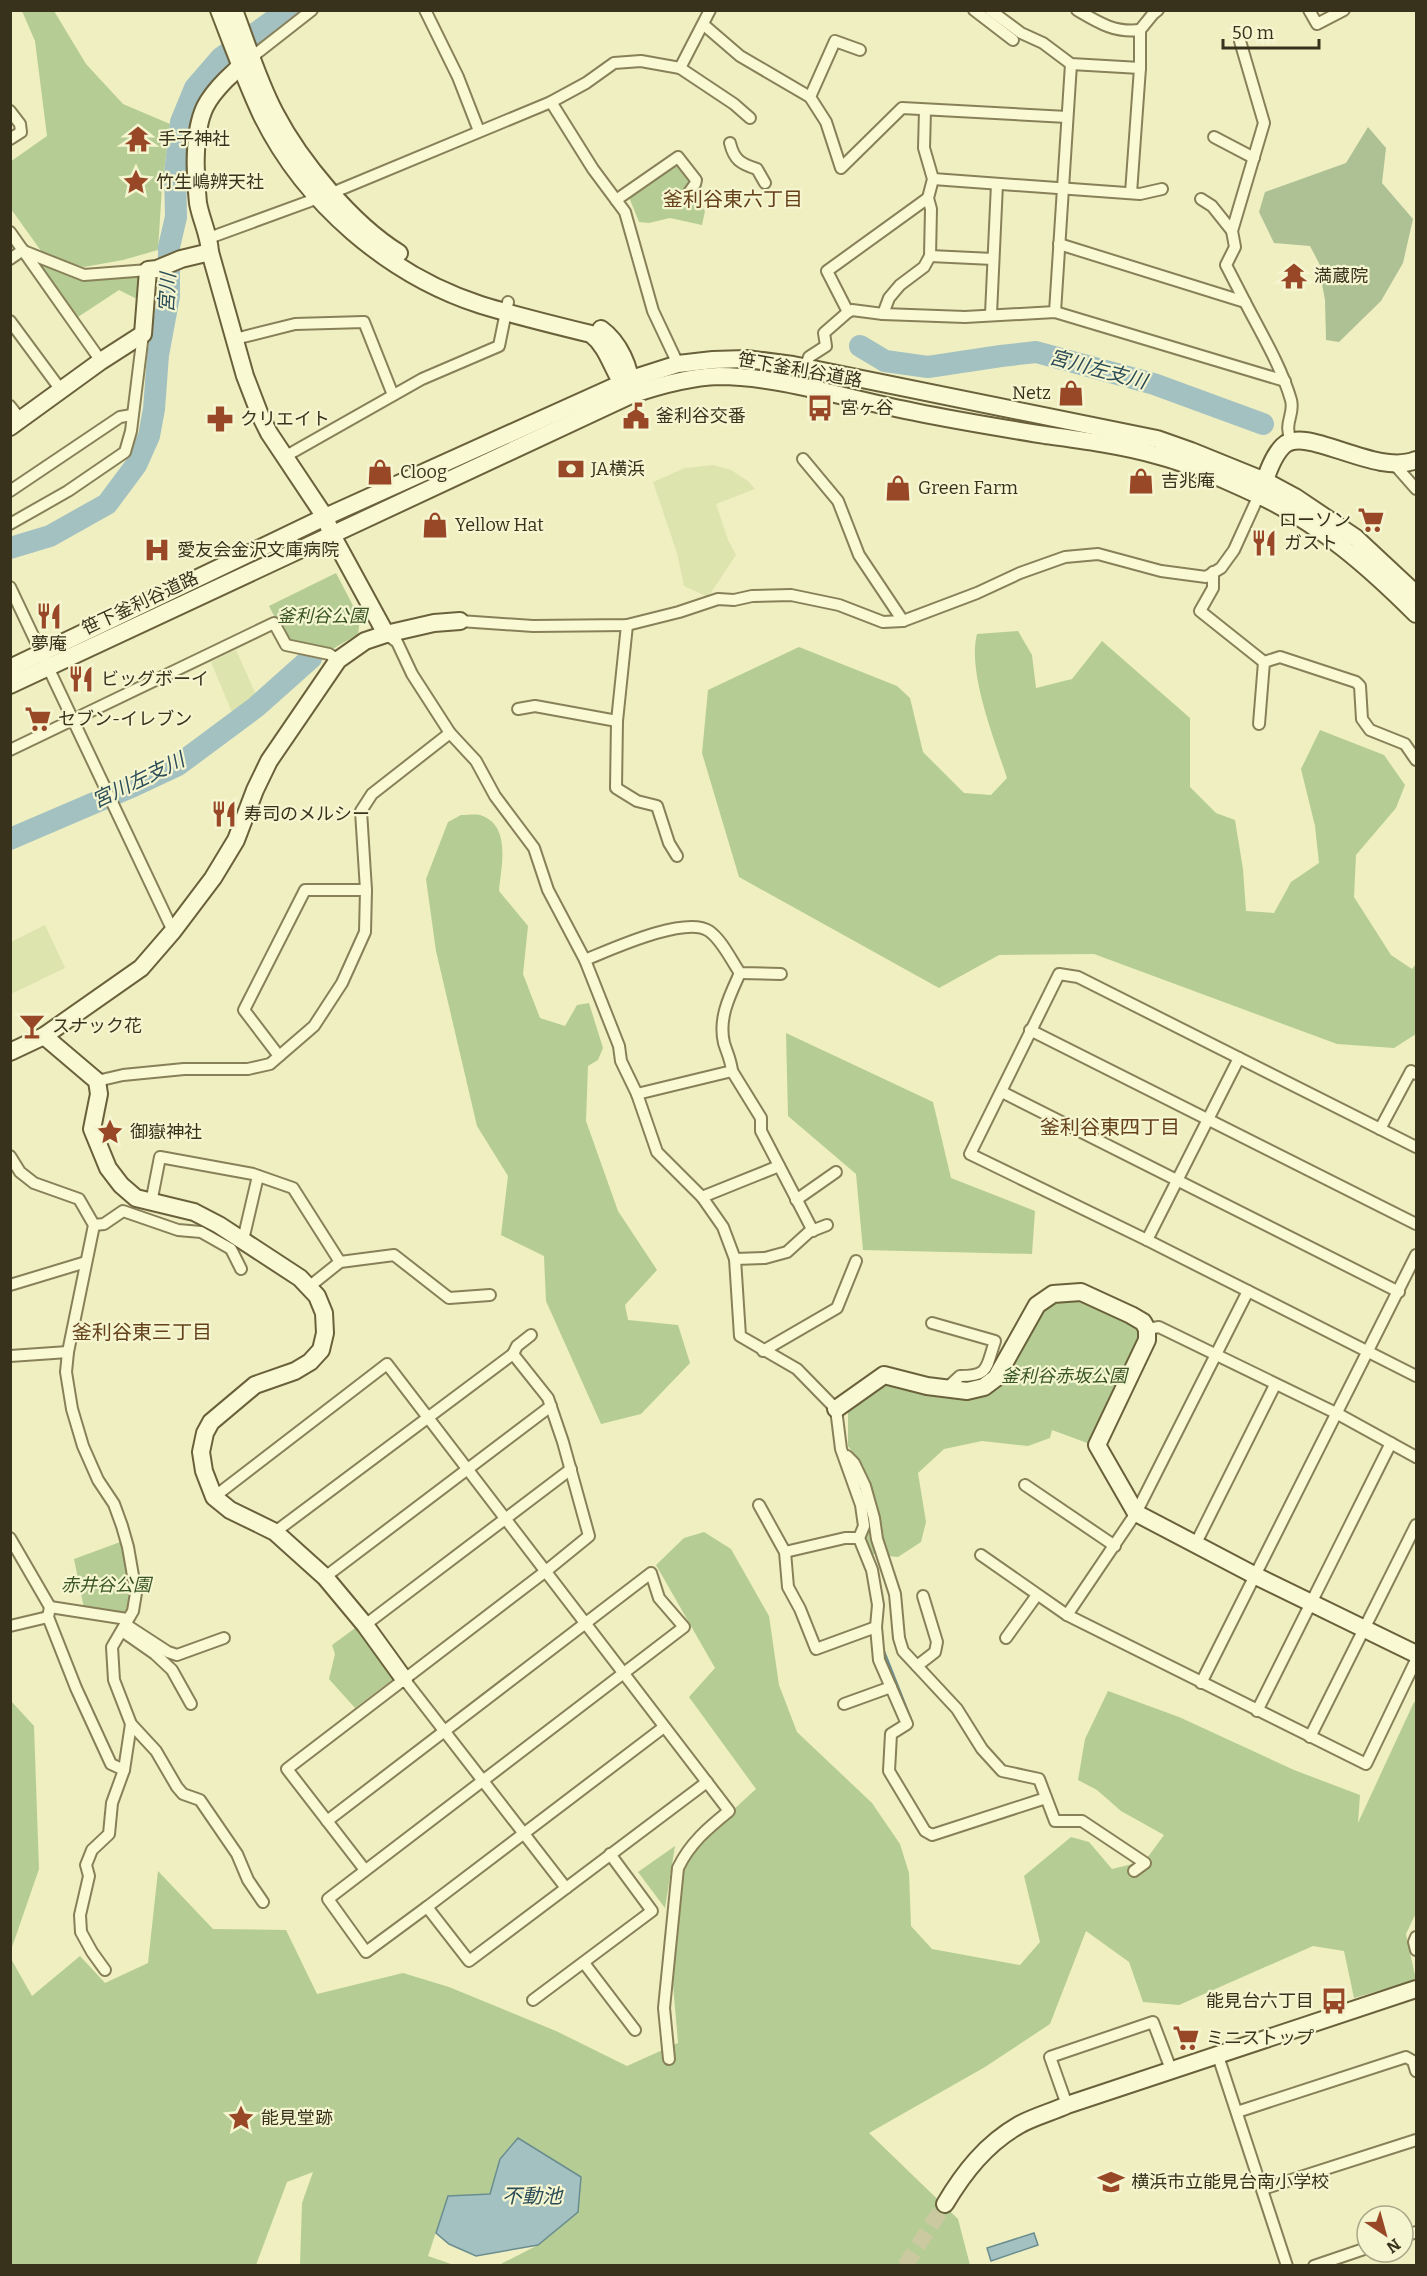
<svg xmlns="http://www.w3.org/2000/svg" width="1427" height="2276" font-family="Bitter,'Noto Sans JP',serif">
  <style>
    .farmland { fill: #dde4ae }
    .green { fill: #b5cd94 }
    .cemetery { fill: #aec194 }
    .water { fill: #a4c1c1; stroke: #6a8d8f; stroke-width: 1.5 }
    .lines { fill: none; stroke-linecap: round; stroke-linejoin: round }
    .stream { stroke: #6a8d8f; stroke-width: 4 }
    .river { stroke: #a4c1c1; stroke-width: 22 }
    .secondary-tunnel { stroke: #cac9a0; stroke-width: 16; stroke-dasharray: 16 8; stroke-linecap: butt }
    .street-casing { stroke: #888058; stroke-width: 14 }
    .secondary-casing { stroke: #6a613b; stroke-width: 20 }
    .street { stroke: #f9f9d4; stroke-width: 10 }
    .secondary { stroke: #f9f9d4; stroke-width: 16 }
    .labels { text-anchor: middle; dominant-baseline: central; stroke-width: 4.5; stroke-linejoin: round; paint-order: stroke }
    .poi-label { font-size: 18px; fill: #38321d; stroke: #f5f6d0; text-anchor: start }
    .street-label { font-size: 18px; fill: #38321d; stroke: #f5f6d0 }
    .park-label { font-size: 18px; font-style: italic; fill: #395523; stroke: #f5f6d0 }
    .neighbourhood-label { font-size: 20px; fill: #65411b; stroke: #f5f6d0 }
    .water-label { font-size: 20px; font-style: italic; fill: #2c4d58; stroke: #f5f6d0 }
  </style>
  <rect width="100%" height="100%" fill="#efefc1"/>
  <g class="farmland">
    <polygon points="713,465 731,470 748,481 755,489 716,504 728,540 736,555 708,597 684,586 677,553 653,482 685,468"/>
    <polygon points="236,650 257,697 234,717 211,662"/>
    <polygon points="45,925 65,968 11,994 11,942"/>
  </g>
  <g class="green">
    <polygon points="22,11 54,11 86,64 123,104 170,124 162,187 158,250 123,260 84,267 44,255 11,209 10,162 47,136 35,41"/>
    <polygon points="676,163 690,181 688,189 705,211 702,225 670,218 649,223 639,222 629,197"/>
    <polygon points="39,264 81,281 142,275 137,299 119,290 78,317"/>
    <polygon points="336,573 360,619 358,634 331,650 294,645 286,639 269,606"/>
    <path d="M1018,631L1032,655L1036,688L1072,679L1102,641L1190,718V787L1216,813L1235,820L1243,869L1246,911L1274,913L1291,882L1319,863L1315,826L1301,769L1320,730L1384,755L1405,785L1396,808L1356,855L1354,897L1391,955L1412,969L1416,964V1034L1394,1048L1337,1044L1094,954L999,955L939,988L739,877L702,753L708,690L799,647L897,686L910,698L923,752L964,793L991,795L1007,778C995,741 967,672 977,634Z"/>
    <path d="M461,815C467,815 475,814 480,815C512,825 501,867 499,891L528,926L523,974L540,1018L565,1026L577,1005L589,1003L603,1048L598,1060L588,1066L586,1121L618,1211L657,1270L625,1305L628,1320L678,1325L690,1363L641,1414L601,1424L546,1301L544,1256L501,1235L508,1176L477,1126L436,951L426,879L448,822Z"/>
    <polygon points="786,1033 933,1102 951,1178 1035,1211 1032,1254 863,1250 856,1174 788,1116"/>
    <polygon points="1079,1298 1138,1327 1141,1338 1090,1444 1052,1430 1050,1438 1028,1446 982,1441 944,1449 918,1473 926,1522 921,1542 898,1557 888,1556 884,1548 871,1556 865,1535 875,1508 863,1466 848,1446 848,1412 883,1384 913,1389 984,1394 1041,1312 1054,1302"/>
    <polygon points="704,1532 731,1549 769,1616 779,1685 797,1732 872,1803 900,1844 909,1873 911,1926 932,1949 1020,1965 1040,1942 1024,1876 1071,1837 1089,1842 1112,1869 1145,1861 1164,1835 1121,1811 1097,1790 1078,1780 1085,1739 1108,1691 1179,1717 1294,1770 1360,1795 1358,1823 1414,1702 1416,1703 1416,1913 1406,1934 1416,1980 1354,1998 1344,1951 1313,1946 1179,2005 1143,2002 1129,1962 1086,1931 1050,2024 985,2067 869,2133 958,2219 970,2265 499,2265 538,2245 500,2159 490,2194 448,2196 428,2256 454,2265 300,2265 302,2203 313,2172 287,2182 256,2265 11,2265 10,1957 32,1996 80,1956 105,1983 148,1963 158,1871 213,1929 286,1930 317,1994 403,1973 449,1987 556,2031 627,2066 678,2043 667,1915 686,1853 756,1789 689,1697 715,1668 656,1565 684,1538"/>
    <polygon points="123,1541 134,1591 125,1615 84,1608 74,1559"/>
    <polygon points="358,1626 396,1677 355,1708 329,1679 335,1654 332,1645"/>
    <polygon points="11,1701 34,1726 39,1869 11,1950"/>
    <polygon points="675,1846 665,1908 638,1872"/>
  </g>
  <polygon class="cemetery" points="1368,127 1386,148 1382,183 1413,219 1403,263 1381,301 1339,342 1326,340 1325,300 1322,284 1324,273 1310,246 1274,243 1259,212 1265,192 1346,163"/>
  <g class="water">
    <polygon points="518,2138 581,2177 578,2212 538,2245 476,2256 449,2244 436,2233 448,2196 490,2194 500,2159"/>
    <polygon points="1034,2233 1038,2245 991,2261 987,2248"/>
  </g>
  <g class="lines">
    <polyline class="stream" points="883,1651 910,1719"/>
    <g class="river">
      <polyline points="860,346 885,361 928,367 1001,356 1036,352 1154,384 1263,424"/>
      <polyline points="10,548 50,536 107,504 136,465 149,436 154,409 158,355 169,296 169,247 176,217 175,173 181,122 195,88 221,58 288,10"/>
      <polyline points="10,839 129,788 178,765 256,707 311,658"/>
    </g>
    <polyline class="secondary-tunnel" points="905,2266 945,2204"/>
    <g class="street-casing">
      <g id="street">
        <polyline points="425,10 458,77 479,131"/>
        <polyline points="974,10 1013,40"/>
        <polyline points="990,10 1021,33 1043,43 1071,64 1140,68"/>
        <path d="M1077,10C1099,23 1115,33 1140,30"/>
        <polyline points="1309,10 1317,24 1344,10"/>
        <polyline points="704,25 740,56 810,97 826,122 841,168 902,108 1067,117"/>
        <polyline points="1240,41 1264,123 1232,231 1235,247 1226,265 1245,302"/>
        <polyline points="252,57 312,10"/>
        <polyline points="680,68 734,104 750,118"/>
        <polyline points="810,97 835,41 860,50"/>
        <polyline points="551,102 593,169 625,212 653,311 678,364"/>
        <polyline points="10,111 20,124 21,132 10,139"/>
        <polyline points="1214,137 1254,158"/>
        <path d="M730,143C734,160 741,164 757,169L765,183"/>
        <polyline points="933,179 1140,194 1162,189"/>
        <polyline points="1131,193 1140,68 1140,30 1153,14 1158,10"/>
        <polyline points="1201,199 1212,206 1232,231"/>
        <polyline points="616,200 678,157 696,180 695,184 688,194"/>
        <polyline points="10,232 101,361"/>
        <polyline points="209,238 332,193 551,102 586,83 614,63 641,61 680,68 710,10"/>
        <path d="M1059,244L1245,302C1261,333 1281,366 1291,400C1295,415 1283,422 1291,441"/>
        <polyline points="26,252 84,275 148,270"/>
        <polyline points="930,256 993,259"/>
        <polyline points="10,259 23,250"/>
        <polyline points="848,312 827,271 928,198"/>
        <polyline points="1055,312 1071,64"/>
        <polyline points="883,314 889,298 900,285 924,267 930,256 931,209 928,198 933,179 924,148 925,110"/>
        <polyline points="991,314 997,184"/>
        <polyline points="10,321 61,390"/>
        <polyline points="235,339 295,324 364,322 393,395"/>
        <polyline points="805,368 809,357 826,346 824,333 848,312 852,310 883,314 965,317 1055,312 1285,381"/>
        <polyline points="10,406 21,420"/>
        <polyline points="286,456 422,379 499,346 508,302"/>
        <polyline points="803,459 838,501 859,555 903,621"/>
        <polyline points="1394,464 1416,489"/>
        <polyline points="10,491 120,417 132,415"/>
        <polyline points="10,524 68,491 125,452 131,431 143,334"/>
        <polyline points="1213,572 1213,588 1200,611 1264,662 1280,657 1356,682 1360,686 1362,719 1370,730 1405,744 1416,760"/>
        <polyline points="10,587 173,931"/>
        <polyline points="460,621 533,626 627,625 679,612 718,599 734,600 752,596 791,595 839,605 883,622 903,621 977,593 1020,573 1065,557 1098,554 1161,571 1206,577 1221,568 1234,550 1259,495"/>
        <polyline points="627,625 617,721 616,788 637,801 657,806 669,843 677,856"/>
        <polyline points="386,634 397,642 412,674 450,733 476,761 495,796 534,848 548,890 585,960 619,1046 621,1061 637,1094 657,1152 702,1197 723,1227 735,1259 740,1336 797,1369 836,1409 841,1449 861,1505 864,1526 859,1538 872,1570 878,1605 876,1627 879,1660 907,1724 891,1734 889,1771 925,1831 932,1835 1046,1798"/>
        <polyline points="518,709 535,706 617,721"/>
        <polyline points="1259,724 1264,662"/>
        <polyline points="10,750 274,623 286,645 329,654 338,660"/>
        <path d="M585,960C610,950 685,915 709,931C722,940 731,960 740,973L781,974"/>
        <polyline points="1030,1030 1416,1224"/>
        <polyline points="279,1056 244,1010 305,890 366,890"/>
        <polyline points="732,1071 761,1118 761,1131 813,1231"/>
        <polyline points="97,1081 123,1075 184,1069 248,1069 270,1064 314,1026 342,983 365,932 366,890 361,811 372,794 450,733"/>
        <polyline points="1002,1092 1399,1292"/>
        <path d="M637,1094L732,1071C731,1060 727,1053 724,1043C718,1018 730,995 740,973"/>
        <polyline points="1380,1129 1411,1071 1416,1074"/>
        <polyline points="1416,1147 1078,977 1059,974 970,1154 1147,1240 1416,1376"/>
        <polyline points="10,1156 20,1172 34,1183 79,1199 94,1225 68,1352 66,1372 72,1409 83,1446 98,1480 114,1504 122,1526 128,1547 136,1593 133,1611 112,1647 114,1680 131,1724 156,1751 177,1787 183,1794 200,1800 237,1854 248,1880 263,1902"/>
        <polyline points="702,1197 779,1166"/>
        <polyline points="796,1200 836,1172"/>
        <polyline points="151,1203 160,1157 253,1174 293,1188 340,1262"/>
        <polyline points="94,1225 104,1224 123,1211 178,1230 201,1232 231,1249 241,1269"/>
        <polyline points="243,1240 258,1176"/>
        <polyline points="1147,1240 1239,1058"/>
        <polyline points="735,1259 765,1258 787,1252 809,1232 827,1225"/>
        <polyline points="10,1285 86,1262"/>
        <polyline points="310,1286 340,1262 394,1255 449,1298 490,1295"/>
        <polyline points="1248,1291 1136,1513 1067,1615 1366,1764 1416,1660"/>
        <path d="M932,1323L995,1341C986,1367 990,1376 960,1376L947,1388"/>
        <polyline points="1147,1329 1159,1327 1338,1414 1416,1457"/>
        <polyline points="763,1351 837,1308 856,1261"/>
        <polyline points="513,1354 517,1346 531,1335"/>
        <polyline points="10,1356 68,1352"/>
        <polyline points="847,1456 854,1463 865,1486 874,1518 877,1539 895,1594 899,1638 903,1651 957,1709 982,1749 1002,1771 1039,1779 1055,1821 1082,1821 1145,1863 1134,1871"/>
        <polyline points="1025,1485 1115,1546"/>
        <path d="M214,1497L387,1364L729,1811C708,1828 690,1843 678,1868L664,2008L669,2059"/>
        <polyline points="759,1505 785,1552 788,1587 800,1609 816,1649 876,1627"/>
        <polyline points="275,1532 513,1354 548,1398 563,1442 589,1536 546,1571 287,1769 365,1870"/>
        <polyline points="10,1538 50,1607 48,1617 76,1688 111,1764 124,1770 112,1803 109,1834 92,1850 86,1865 89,1876 80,1915 81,1932 92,1952 105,1970"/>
        <polyline points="1195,1545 1275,1385"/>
        <polyline points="785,1552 845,1538 859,1538"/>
        <polyline points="981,1555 1067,1615"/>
        <polyline points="325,1577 551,1406"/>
        <polyline points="50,1607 127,1619"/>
        <polyline points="125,1624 168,1652 177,1655 224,1638"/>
        <polyline points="365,1625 571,1469"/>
        <polyline points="10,1626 48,1617"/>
        <polyline points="122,1631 155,1654 172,1670 191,1704"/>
        <polyline points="1006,1638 1037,1595"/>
        <polyline points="917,1666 935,1652 937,1642 923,1596"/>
        <polyline points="404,1679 566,1888"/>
        <polyline points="1201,1683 1416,1255"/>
        <polyline points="844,1704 891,1687"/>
        <polyline points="1257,1711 1391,1443"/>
        <polyline points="1310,1737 1416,1525"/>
        <polyline points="124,1770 131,1724"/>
        <polyline points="327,1821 651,1573 659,1598 684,1627 328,1899 366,1952 427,1907 469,1961 707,1782"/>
        <polyline points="427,1907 664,1727"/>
        <polyline points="1416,1937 1414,1942 1416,1950"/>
        <polyline points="584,1963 635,2030"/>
        <polyline points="533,2000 652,1911 610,1854"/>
        <polyline points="1218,2056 1287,2266"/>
        <polyline points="1067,2105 1050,2057 1153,2022 1172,2072"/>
        <polyline points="1237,2112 1406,2057 1413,2061 1416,2071"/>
        <polyline points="1263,2189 1416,2140"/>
        <polyline points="1403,2237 1416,2232"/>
        <polyline points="1314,2266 1367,2248"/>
      </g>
    </g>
    <g class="secondary-casing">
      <g id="secondary">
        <path d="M219,10C233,46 246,82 262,116C305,203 388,275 481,305C517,316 554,325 591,334C610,349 612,372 627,390"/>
        <path d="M234,10C247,44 258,81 275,113C300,161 352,224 399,253"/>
        <path d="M252,57C236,69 214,89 205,107C193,132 195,176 198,203C201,220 209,234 210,252L245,376L260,415L269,433L325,517L332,535L386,634"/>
        <path d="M601,329C619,342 631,368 631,390"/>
        <polyline points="10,427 101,361 143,334 148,270 157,269 181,259 210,252"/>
        <path d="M1261,492C1266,477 1272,457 1283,446C1305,424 1375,477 1416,460"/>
        <polyline points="10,668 325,517 631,379 678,364 713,360 747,359 793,365 1157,439 1191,451 1265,481 1295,497 1356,538 1416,594"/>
        <path d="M10,685L631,395C660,385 689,377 719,376C781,376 854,401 915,412C958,421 1002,428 1045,435C1082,440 1120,445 1156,455C1191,464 1225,480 1258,495C1319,523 1369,567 1416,614"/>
        <polyline points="44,1036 97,1081 99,1094 92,1129 108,1168 121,1185 136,1198 194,1212 219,1225 300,1278 317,1296 324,1313 325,1333 321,1350 310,1362 295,1371 255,1385 211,1422 205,1433 201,1452 204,1471 214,1497 230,1510 275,1532 325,1577 365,1625 404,1679"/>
        <polyline points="10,1052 44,1036 141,968 173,931 213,878 236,840 255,790 269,761 338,660 365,641 386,634 434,623 460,621"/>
        <polyline points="836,1409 884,1375 927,1386 967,1391 984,1387 996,1378 1037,1305 1053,1294 1081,1292 1131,1315 1143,1322 1147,1329 1147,1340 1097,1445 1136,1513 1256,1576 1416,1654"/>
        <path d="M945,2204C964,2172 986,2144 1019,2125C1033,2117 1052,2112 1067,2105L1416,1989"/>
      </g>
    </g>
    <use href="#street" class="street"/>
    <use href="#secondary" class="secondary"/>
  </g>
  <defs>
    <g id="temple-bare" transform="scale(2.07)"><path d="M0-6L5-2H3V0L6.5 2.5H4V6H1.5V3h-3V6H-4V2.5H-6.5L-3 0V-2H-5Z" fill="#994827" stroke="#f5f6d0" stroke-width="2.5" paint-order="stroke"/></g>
    <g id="sight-bare" transform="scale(2.07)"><path d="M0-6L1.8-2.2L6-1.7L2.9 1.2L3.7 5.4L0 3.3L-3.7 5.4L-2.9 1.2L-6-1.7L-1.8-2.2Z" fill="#994827" stroke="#f5f6d0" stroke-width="2.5" paint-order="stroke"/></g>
    <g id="shop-bare" transform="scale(2.07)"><path d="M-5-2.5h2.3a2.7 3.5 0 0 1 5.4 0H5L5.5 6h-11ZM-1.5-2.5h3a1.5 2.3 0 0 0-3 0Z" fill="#994827" stroke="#f5f6d0" stroke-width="2.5" paint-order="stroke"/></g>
    <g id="bus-bare" transform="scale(2.07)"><path d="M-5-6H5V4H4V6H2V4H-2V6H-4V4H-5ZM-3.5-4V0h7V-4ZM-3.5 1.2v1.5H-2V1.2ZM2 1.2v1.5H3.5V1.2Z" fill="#994827" stroke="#f5f6d0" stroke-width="2.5" paint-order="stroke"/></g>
    <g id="civic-bare" transform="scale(2.07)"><path d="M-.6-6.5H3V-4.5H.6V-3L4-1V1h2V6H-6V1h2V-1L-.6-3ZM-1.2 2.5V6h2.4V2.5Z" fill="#994827" stroke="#f5f6d0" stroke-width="2.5" paint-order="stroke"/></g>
    <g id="pharmacy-bare" transform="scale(2.07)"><path d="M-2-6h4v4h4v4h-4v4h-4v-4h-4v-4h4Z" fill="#994827" stroke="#f5f6d0" stroke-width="2.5" paint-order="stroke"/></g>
    <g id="bank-bare" transform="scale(2.07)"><path d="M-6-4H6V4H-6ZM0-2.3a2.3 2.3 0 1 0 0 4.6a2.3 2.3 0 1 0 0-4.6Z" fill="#994827" stroke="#f5f6d0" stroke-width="2.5" paint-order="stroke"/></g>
    <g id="supermarket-bare" transform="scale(2.07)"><path d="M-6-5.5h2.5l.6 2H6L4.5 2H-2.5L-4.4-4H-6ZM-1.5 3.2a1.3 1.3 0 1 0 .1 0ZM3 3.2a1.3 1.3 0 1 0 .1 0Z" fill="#994827" stroke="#f5f6d0" stroke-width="2.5" paint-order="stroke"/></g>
    <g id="restaurant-bare" transform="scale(2.07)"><path d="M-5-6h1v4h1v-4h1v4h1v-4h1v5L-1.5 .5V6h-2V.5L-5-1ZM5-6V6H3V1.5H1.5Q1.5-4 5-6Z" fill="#994827" stroke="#f5f6d0" stroke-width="2.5" paint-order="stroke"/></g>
    <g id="hospital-bare" transform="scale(2.07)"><path d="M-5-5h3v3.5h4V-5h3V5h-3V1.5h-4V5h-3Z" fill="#994827" stroke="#f5f6d0" stroke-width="2.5" paint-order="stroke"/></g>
    <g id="bar-bare" transform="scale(2.07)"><path d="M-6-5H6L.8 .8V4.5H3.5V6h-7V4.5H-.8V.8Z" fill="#994827" stroke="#f5f6d0" stroke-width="2.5" paint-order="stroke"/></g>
    <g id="school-bare" transform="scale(2.07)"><path d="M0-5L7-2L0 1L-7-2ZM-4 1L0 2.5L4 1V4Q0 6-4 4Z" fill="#994827" stroke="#f5f6d0" stroke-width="2.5" paint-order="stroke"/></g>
  </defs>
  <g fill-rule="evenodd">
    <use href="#temple-bare" x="138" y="139"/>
    <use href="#sight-bare" x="136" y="182"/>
    <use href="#temple-bare" x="1294" y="276"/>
    <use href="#shop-bare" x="1071" y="393"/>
    <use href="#bus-bare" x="820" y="408"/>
    <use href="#civic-bare" x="636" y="416"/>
    <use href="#pharmacy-bare" x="220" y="419"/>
    <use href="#bank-bare" x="571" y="469"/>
    <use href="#shop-bare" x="380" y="472"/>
    <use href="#shop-bare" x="1141" y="481"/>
    <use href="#shop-bare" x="898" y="488"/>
    <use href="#supermarket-bare" x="1371" y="520"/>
    <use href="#shop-bare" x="435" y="525"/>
    <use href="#restaurant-bare" x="1264" y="543"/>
    <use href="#hospital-bare" x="157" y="550"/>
    <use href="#restaurant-bare" x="49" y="616"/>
    <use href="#restaurant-bare" x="81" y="679"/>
    <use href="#supermarket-bare" x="38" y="719"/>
    <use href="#restaurant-bare" x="224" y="814"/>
    <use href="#bar-bare" x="32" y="1026"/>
    <use href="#sight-bare" x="110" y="1132"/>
    <use href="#bus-bare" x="1334" y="2001"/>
    <use href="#supermarket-bare" x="1186" y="2038"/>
    <use href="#sight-bare" x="241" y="2118"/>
    <use href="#school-bare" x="1111" y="2182"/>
  </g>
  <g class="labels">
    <g class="poi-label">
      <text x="158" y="139">手子神社</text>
      <text x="156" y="182">竹生嶋辨天社</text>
      <text x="1314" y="276">満蔵院</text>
      <text x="1051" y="393" text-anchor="end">Netz</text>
      <text x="840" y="408">宮ヶ谷</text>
      <text x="656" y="416">釜利谷交番</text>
      <text x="240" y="419">クリエイト</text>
      <text x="591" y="469">JA横浜</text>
      <text x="400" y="472">Cloog</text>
      <text x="1161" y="481">吉兆庵</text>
      <text x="918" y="488">Green Farm</text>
      <text x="1351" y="520" text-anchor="end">ローソン</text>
      <text x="455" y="525">Yellow Hat</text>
      <text x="1284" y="543">ガスト</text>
      <text x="177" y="550">愛友会金沢文庫病院</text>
      <text x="49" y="644" text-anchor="middle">夢庵</text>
      <text x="101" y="679">ビッグボーイ</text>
      <text x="58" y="719">セブン-イレブン</text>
      <text x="244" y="814">寿司のメルシー</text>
      <text x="52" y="1026">スナック花</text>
      <text x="130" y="1132">御嶽神社</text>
      <text x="1314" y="2001" text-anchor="end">能見台六丁目</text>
      <text x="1206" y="2038">ミニストップ</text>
      <text x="261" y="2118">能見堂跡</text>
      <text x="1131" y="2182">横浜市立能見台南小学校</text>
    </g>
    <g class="street-label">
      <text transform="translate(800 370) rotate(10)">笹下釜利谷道路</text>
      <text transform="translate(140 603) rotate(-25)">笹下釜利谷道路</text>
    </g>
    <g class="park-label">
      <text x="322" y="616">釜利谷公園</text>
      <text x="1064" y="1376">釜利谷赤坂公園</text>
      <text x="106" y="1585">赤井谷公園</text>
    </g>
    <g class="neighbourhood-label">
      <text x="733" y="199">釜利谷東六丁目</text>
      <text x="1110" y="1127">釜利谷東四丁目</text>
      <text x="142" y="1332">釜利谷東三丁目</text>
    </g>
    <g class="water-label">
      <text transform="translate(167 293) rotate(-87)">宮川</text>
      <text transform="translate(1098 369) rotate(15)">宮川左支川</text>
      <text transform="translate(138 780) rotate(-26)">宮川左支川</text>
      <text x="532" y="2196">不動池</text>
    </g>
  </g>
  <rect width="1427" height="2276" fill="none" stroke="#38321d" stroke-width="24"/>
  <g transform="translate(1385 2234) rotate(144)"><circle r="28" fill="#f5f6d0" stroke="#a9a888" stroke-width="1.5"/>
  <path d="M0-4.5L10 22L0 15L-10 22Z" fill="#994827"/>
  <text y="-9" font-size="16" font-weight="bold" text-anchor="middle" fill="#38321d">N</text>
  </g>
  <path d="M1223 39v9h96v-9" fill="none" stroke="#38321d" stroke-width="3"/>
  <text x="1232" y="39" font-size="18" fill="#38321d" stroke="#f5f6d0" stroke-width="4.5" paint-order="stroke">50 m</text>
</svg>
